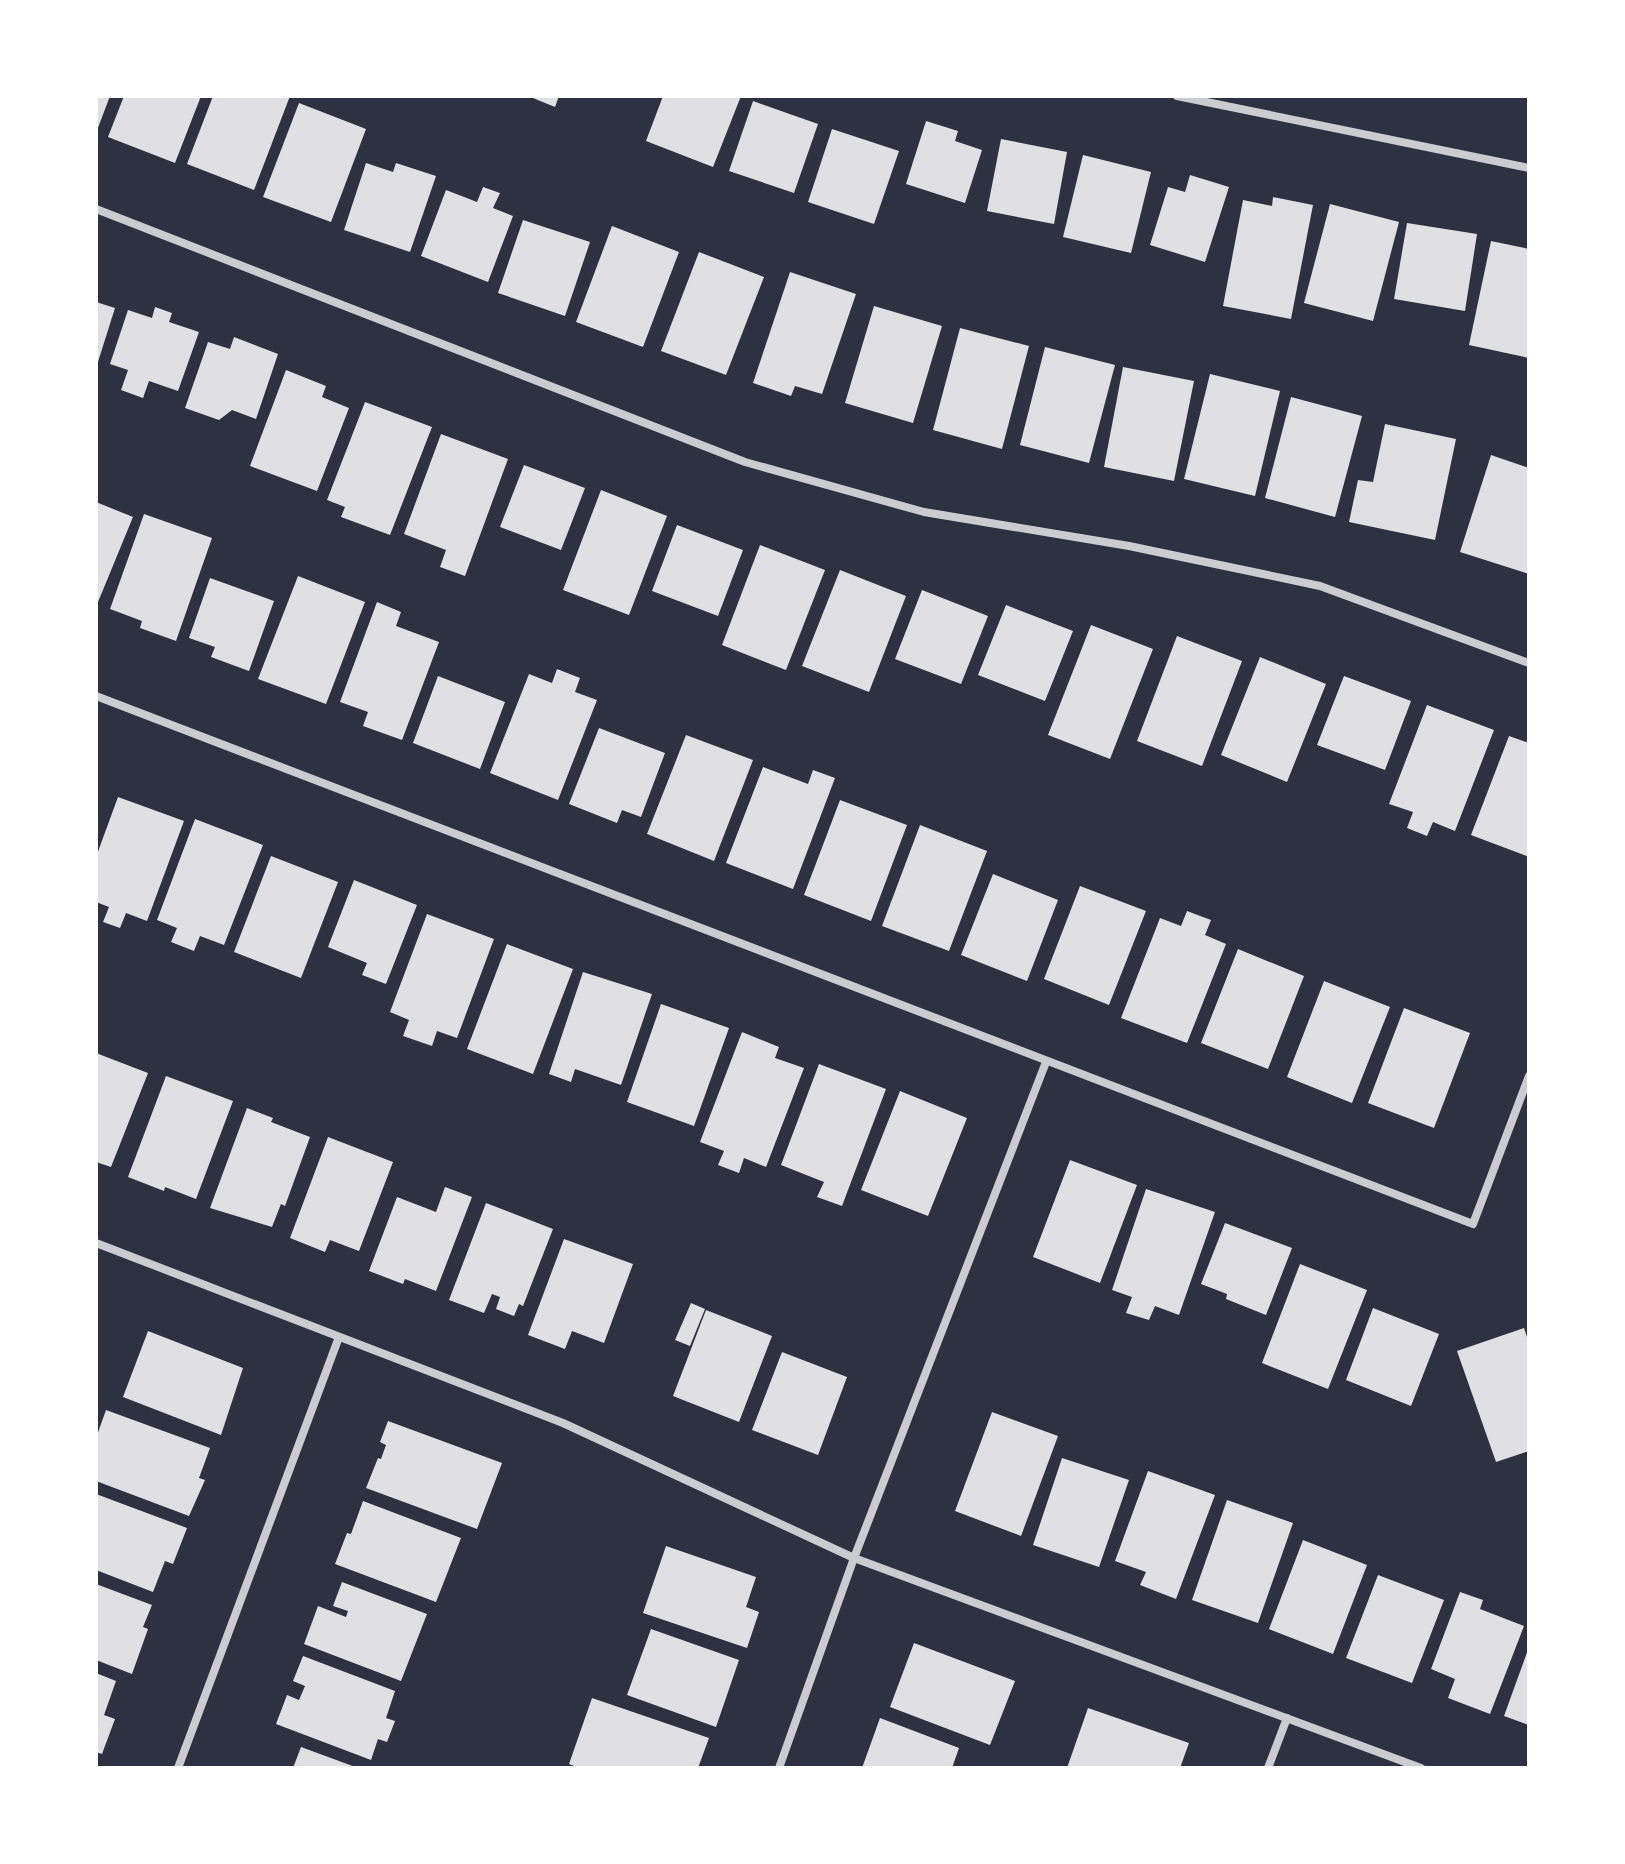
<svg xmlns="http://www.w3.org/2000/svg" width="1625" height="1864" font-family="'Public Sans',sans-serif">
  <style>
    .building { fill: #e0e0e3 }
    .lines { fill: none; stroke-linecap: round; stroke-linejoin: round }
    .minor { stroke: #caccd0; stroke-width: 8 }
  </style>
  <rect width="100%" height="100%" fill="#2d3142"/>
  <g class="building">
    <polygon points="96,96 110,96 96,133"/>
    <polygon points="124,96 201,96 175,163 108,137"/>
    <polygon points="213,96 290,96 254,190 187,164"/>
    <polygon points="528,96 559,96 555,107"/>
    <polygon points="663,96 741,96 713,167 646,141"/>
    <polygon points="753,101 818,124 794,193 729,171"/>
    <polygon points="299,103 366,129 331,222 263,197"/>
    <polygon points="926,121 958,131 955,141 982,150 965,203 906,184"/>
    <polygon points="832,129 899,151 874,224 808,202"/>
    <polygon points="1001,139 1067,152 1054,224 987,211"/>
    <polygon points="1083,155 1151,172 1131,253 1063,237"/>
    <polygon points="366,163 393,172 396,163 436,176 410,252 344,230"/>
    <polygon points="1190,175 1229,187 1205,262 1150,245 1168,187 1185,192"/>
    <polygon points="483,187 500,193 493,208 513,216 488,282 421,256 446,190 477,202"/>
    <polygon points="1273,197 1313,205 1291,319 1223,306 1243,200 1272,206"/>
    <polygon points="1330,204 1399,222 1373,321 1304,303"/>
    <polygon points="523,220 590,242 565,316 498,293"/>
    <polygon points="1407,223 1477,234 1465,311 1394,299"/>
    <polygon points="612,226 679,252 643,347 576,322"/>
    <polygon points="1491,241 1529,249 1529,358 1469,345"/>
    <polygon points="699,252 764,277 726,375 661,351"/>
    <polygon points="790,272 856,294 822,394 795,386 791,396 753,383"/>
    <polygon points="96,302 115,308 97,365 96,364"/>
    <polygon points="874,306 942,326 913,423 845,403"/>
    <polygon points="155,307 172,313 169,322 199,332 178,391 149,381 143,398 121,390 128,370 110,364 128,310 152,318"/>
    <polygon points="960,328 1029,346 1002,449 933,430"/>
    <polygon points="234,337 278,354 256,419 232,410 219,420 185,408 208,342 230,349"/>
    <polygon points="1045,347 1115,365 1089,463 1020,445"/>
    <polygon points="1123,367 1194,381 1174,481 1104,467"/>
    <polygon points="286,370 326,386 322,397 349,408 317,491 250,466"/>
    <polygon points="1210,374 1280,391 1255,496 1184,479"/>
    <polygon points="1291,397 1362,416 1335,517 1265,498"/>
    <polygon points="365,402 432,427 390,535 341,517 345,507 327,500"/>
    <polygon points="1385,424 1456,439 1435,540 1349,522 1358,480 1373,482"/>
    <polygon points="441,434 508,459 465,576 440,567 446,550 404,534"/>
    <polygon points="1491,455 1529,468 1529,574 1460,552"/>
    <polygon points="524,465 585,488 561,550 500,527"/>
    <polygon points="601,490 667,516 629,615 563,590"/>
    <polygon points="96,502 133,517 98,602 96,601"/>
    <polygon points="144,514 212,538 176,641 140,628 142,621 110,609"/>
    <polygon points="677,525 743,550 718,616 652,591"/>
    <polygon points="760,545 825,570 786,670 722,645"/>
    <polygon points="840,570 906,596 869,692 802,666"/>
    <polygon points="298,576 365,602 326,704 258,679"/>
    <polygon points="210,578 274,601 249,671 211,657 215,647 189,638"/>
    <polygon points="922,590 988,616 961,684 895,659"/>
    <polygon points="377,602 401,612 396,626 439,642 402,740 363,726 368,712 340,702"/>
    <polygon points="1006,605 1073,631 1045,701 978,675"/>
    <polygon points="1091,625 1153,649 1110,759 1048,735"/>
    <polygon points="1177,636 1242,661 1202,766 1137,741"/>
    <polygon points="1260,657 1326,684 1287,782 1221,755"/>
    <polygon points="557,669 580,678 575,692 597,700 558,800 490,773 529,674 552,683"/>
    <polygon points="438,676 505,702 480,769 413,743"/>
    <polygon points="1344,676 1411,701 1385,770 1317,745"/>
    <polygon points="1427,705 1494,730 1455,831 1433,822 1427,836 1407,828 1413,812 1389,804"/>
    <polygon points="599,728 665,753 641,817 622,810 617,823 569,804"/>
    <polygon points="686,735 753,760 714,861 647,834"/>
    <polygon points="1509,736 1529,743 1529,857 1471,835"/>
    <polygon points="763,767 808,784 813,770 835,778 793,889 726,863"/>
    <polygon points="118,797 184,821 147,921 126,913 120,928 103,922 109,907 96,902 96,857"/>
    <polygon points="840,800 907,825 871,921 804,895"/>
    <polygon points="195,819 263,845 224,945 200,936 194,951 171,942 177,928 157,920"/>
    <polygon points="920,825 987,851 949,951 882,926"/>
    <polygon points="271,856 338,882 301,978 234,952"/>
    <polygon points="993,874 1058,900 1027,981 961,955"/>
    <polygon points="354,880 417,905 386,984 362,975 367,963 328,947"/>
    <polygon points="1080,886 1146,911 1109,1005 1044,979"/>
    <polygon points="1187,911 1211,920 1205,935 1226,944 1187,1043 1121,1018 1160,918 1181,926"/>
    <polygon points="427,914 494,939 457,1038 437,1031 432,1046 403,1036 409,1020 390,1012"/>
    <polygon points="507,944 573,969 533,1074 467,1049"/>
    <polygon points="1238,949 1304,976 1268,1069 1201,1043"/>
    <polygon points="583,972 652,994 621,1085 575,1069 571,1082 549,1074"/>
    <polygon points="1324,981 1390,1007 1352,1103 1287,1077"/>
    <polygon points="661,1004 729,1028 694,1126 627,1102"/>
    <polygon points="1404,1008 1470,1033 1434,1128 1368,1103"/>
    <polygon points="742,1032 779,1047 775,1058 804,1068 766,1167 744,1158 739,1173 718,1165 724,1151 700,1142"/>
    <polygon points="96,1053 148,1073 111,1167 96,1162"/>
    <polygon points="819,1064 886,1089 842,1206 817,1197 824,1182 781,1165"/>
    <polygon points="166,1076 233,1101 196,1199 165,1187 164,1191 128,1177"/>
    <polygon points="900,1091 967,1118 928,1216 861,1190"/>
    <polygon points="247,1108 273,1118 271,1122 310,1137 285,1206 281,1204 272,1227 210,1208"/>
    <polygon points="328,1137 393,1162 359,1251 330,1240 325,1252 290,1238"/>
    <polygon points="1070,1160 1137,1185 1100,1283 1033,1257"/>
    <polygon points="445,1187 472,1197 436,1291 405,1279 403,1284 369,1271 397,1197 436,1212"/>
    <polygon points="1146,1189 1215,1212 1179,1315 1155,1306 1149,1320 1126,1313 1132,1297 1112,1290"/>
    <polygon points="486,1203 553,1229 523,1306 519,1304 514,1316 496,1309 500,1297 492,1294 484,1313 449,1300"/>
    <polygon points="1225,1223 1292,1248 1266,1315 1226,1299 1227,1294 1201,1284"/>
    <polygon points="564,1239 633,1264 604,1343 572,1331 565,1349 528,1335"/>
    <polygon points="1300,1264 1367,1290 1328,1389 1262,1363"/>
    <polygon points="691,1303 705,1309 690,1346 675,1340"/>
    <polygon points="1373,1308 1439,1334 1411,1406 1346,1380"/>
    <polygon points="706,1310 772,1336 739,1422 673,1396"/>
    <polygon points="1524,1328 1529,1343 1529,1451 1496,1462 1457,1351"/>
    <polygon points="148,1331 243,1368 221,1435 123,1397"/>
    <polygon points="782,1352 847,1377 818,1455 752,1430"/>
    <polygon points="106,1410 210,1448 199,1478 205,1480 189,1516 96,1481 96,1438"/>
    <polygon points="992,1412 1058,1436 1021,1536 955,1511"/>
    <polygon points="388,1421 502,1463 477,1529 366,1488 378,1458 381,1459 386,1445 380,1442"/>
    <polygon points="1062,1458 1129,1480 1099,1567 1033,1545"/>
    <polygon points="1148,1471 1215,1495 1176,1599 1140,1585 1146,1572 1115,1561"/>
    <polygon points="96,1494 187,1528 173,1564 165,1561 153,1592 96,1570"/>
    <polygon points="1227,1500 1293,1523 1258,1623 1192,1600"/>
    <polygon points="363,1501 461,1538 436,1602 335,1564 347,1533 351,1534"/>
    <polygon points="1303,1540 1367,1565 1333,1654 1269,1629"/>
    <polygon points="666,1546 756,1577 746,1607 759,1612 747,1648 643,1613"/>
    <polygon points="1378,1575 1444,1600 1412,1683 1346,1658"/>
    <polygon points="342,1582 427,1614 401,1681 304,1644 318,1606 346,1617 348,1611 333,1606"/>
    <polygon points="96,1584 152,1605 143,1627 148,1629 132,1674 96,1660"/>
    <polygon points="1460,1592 1483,1600 1480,1609 1524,1626 1490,1714 1448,1698 1455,1679 1431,1669"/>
    <polygon points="651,1629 739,1660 716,1727 627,1695"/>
    <polygon points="914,1643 1015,1681 990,1745 890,1707"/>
    <polygon points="1529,1647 1529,1725 1504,1716"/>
    <polygon points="303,1656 395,1691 386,1718 395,1721 387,1742 378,1739 371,1760 276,1724 287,1695 299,1700 305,1686 293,1681"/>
    <polygon points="96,1673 116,1681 104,1715 115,1719 102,1754 96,1752"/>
    <polygon points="592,1698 709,1738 698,1768 579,1768 569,1764"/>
    <polygon points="1088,1708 1189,1743 1180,1768 1067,1768"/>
    <polygon points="880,1718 959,1748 952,1768 862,1768"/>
    <polygon points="301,1747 358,1768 293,1768"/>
  </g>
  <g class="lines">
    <g class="minor">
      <polyline points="1177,96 1529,168"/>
      <polyline points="96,209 745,462 924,512 1129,546 1320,586 1529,663"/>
      <polyline points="96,696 1473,1224 1529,1076"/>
      <polyline points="96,1243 563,1423 854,1558 1421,1768"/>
      <polyline points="178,1768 339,1337"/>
      <polyline points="779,1768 854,1558 1046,1062"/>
      <polyline points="1268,1768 1287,1718"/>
    </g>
  </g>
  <rect width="1625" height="1864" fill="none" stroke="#ffffff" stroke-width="196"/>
</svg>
